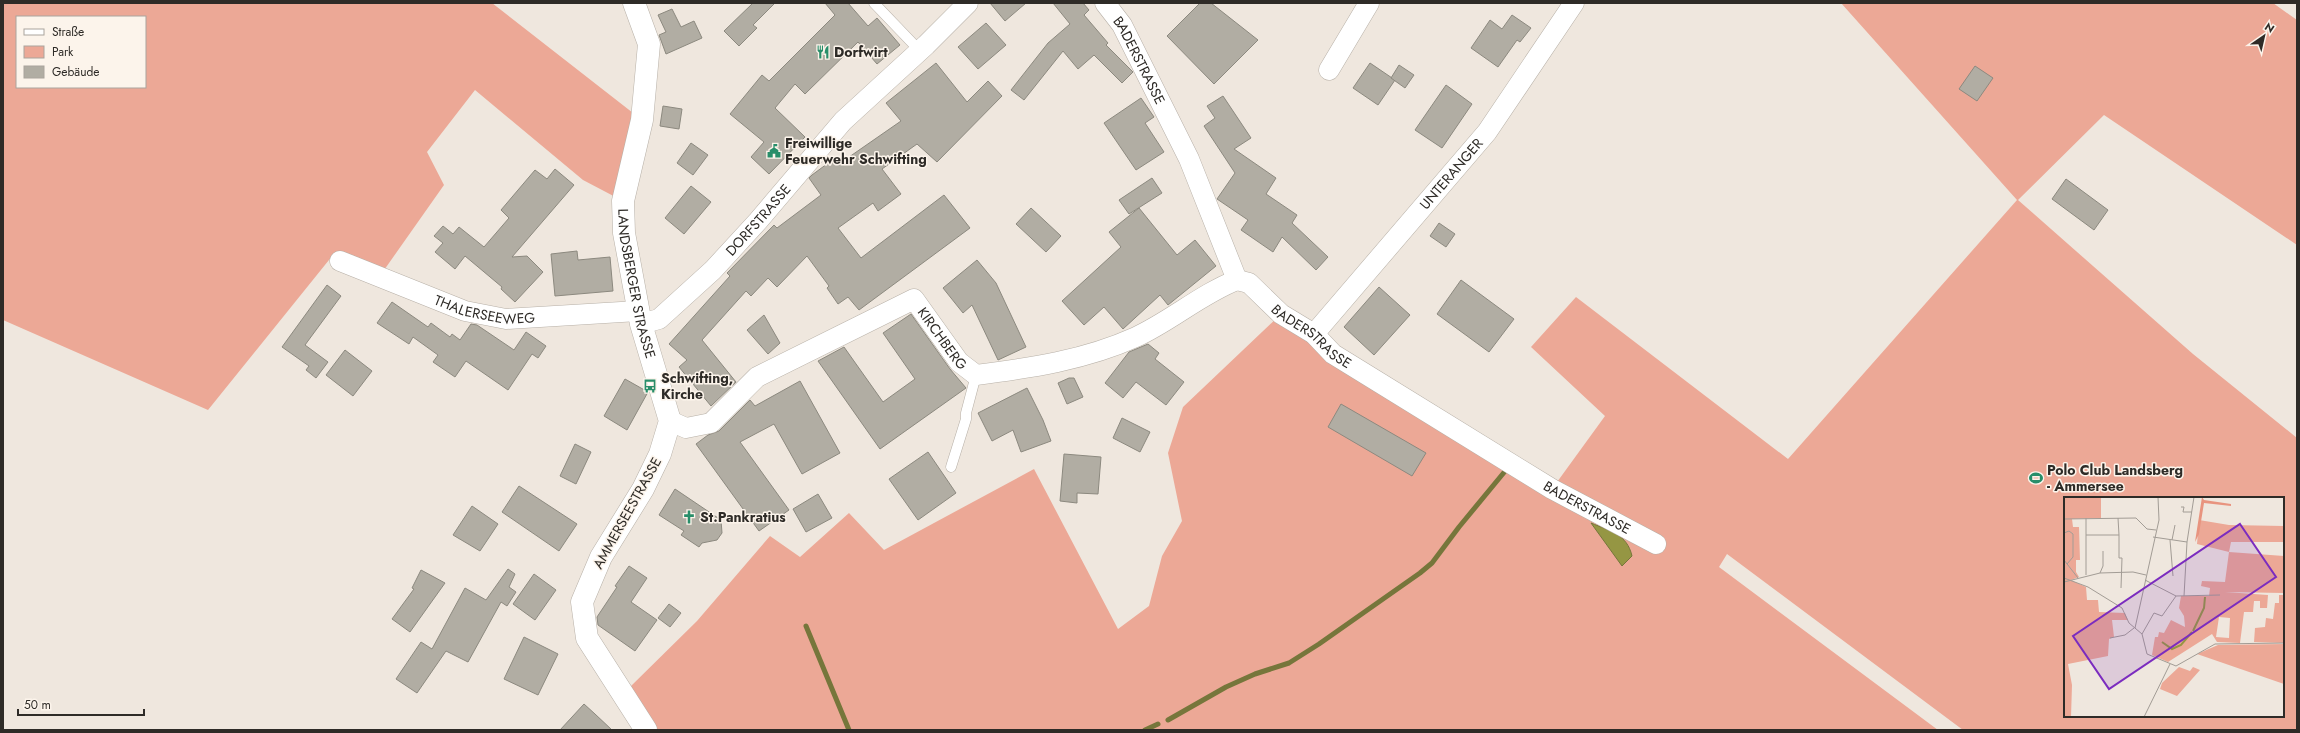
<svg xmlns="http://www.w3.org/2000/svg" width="2300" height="733" font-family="Jost,sans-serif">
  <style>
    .green { fill: #eca896; fill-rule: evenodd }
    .water { fill: #959643; stroke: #76763b }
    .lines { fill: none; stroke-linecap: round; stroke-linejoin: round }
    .stream { stroke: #76763b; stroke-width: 5 }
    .building { fill: #b1ada3; stroke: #8c897f }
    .lane-casing { stroke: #b7b0a7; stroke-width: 11 }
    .street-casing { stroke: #b7b0a7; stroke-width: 21 }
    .secondary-casing { stroke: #b7b0a7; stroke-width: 23 }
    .lane { stroke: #fff; stroke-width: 10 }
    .street { stroke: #fff; stroke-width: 20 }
    .secondary { stroke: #fff; stroke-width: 22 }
    .labels { text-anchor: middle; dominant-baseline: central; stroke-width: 3; stroke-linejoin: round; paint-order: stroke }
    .poi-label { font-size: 14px; font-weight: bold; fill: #2e2b27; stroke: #fcf4eb; text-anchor: start }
    .street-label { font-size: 14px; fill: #2e2b27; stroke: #fcf4eb }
    .inset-river { fill: none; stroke: #959643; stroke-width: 2 }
    .inset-road { fill: none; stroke: #a29c95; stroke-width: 1 }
    .view { fill: #7b2cbf; fill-opacity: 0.15; stroke: #7b2cbf; stroke-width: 2 }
    .inset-edge { fill: none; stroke: #2e2b27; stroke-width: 2 }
  </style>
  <rect width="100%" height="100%" fill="#efe7de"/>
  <g class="green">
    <path d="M3,3H492L642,120L623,201L583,180L475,90L427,152L444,185L382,273L333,255L208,410L3,320ZM17,17H145V87H17Z"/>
    <path d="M1841,3H2273L2297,20V245L2104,115L2018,200L2193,354L2297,438V730H1963L1727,554L1719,567L1938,730H657L630,687L697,621L770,536L800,557L849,513L884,550L1034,469L1118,629L1149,606L1162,556L1182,521L1168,453L1183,407L1281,314L1552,489L1605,416L1531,347L1576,297L1788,459L2017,200ZM2065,498H2283V716H2065Z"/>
  </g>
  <path class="water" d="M1591,523C1610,531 1627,534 1632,556L1622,566Z"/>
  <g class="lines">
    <g class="stream">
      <polyline points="806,626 849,730"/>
      <polyline points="1168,720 1226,687 1255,674 1289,663 1319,644 1420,573 1432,563 1459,527 1506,470"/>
      <polyline points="1145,730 1158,724"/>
    </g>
  </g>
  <g class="building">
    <polygon points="753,3 775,3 753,25 757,28 739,46 724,31"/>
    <polygon points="825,3 848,3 868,26 877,18 900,45 877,64 858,42 805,94 795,84 775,108 805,137 769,174 751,157 764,142 730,114 762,75 769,81 835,15"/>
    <polygon points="990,3 1026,3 1005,21"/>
    <polygon points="1053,3 1083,3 1089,10 1084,15 1108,43 1106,45 1133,72 1122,83 1094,55 1078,69 1063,51 1024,100 1011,90 1048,43 1070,24"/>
    <polygon points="1200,3 1211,3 1258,40 1214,84 1167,36"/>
    <polygon points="672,9 681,27 694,21 702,38 666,54 659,35 666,32 658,15"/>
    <polygon points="1512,15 1531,28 1520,42 1517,40 1498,67 1471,48 1490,20 1502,29"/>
    <polygon points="986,23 1006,45 978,69 958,47"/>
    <polygon points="936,63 967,102 988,81 1002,96 937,162 917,144 882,169 901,194 878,211 873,203 838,228 861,258 944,195 970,228 859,310 848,297 838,304 827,288 829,286 807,256 777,287 768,278 751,296 746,291 702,340 736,382 711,406 679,367 687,360 669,344 730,276 727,273 774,225 777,228 821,195 809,178 812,175 835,158 839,164 901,121 886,103"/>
    <polygon points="1370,63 1395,80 1378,105 1353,88"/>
    <polygon points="1399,65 1414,75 1405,88 1391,78"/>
    <polygon points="1975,66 1993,78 1977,101 1959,89"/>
    <polygon points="1446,85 1472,104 1442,148 1415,130"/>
    <polygon points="1223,96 1251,138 1234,149 1276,178 1266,194 1297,215 1292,223 1328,257 1316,270 1282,237 1273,252 1241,230 1248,220 1217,199 1235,173 1204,126 1215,118 1207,106"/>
    <polygon points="1141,98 1154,117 1145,123 1164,152 1136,170 1104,123"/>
    <polygon points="663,106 682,109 679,129 660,126"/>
    <polygon points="691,143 708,155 693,175 677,163"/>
    <polygon points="555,169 574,185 512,257 527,256 543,272 515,302 501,289 502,287 465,256 455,269 435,252 443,243 434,236 443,226 453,234 459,227 484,247 509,218 501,210 535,170 547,179"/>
    <polygon points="1152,178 1162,193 1129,214 1119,200"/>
    <polygon points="2066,179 2108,210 2094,230 2052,199"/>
    <polygon points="691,186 711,202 684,234 665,218"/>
    <polygon points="1031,208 1061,236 1046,252 1016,224"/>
    <polygon points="1139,208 1177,255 1195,240 1216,266 1168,305 1160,295 1123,329 1104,307 1084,325 1062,301 1121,247 1109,232"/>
    <polygon points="1439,223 1455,234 1446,247 1430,236"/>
    <polygon points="577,251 578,260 610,257 613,291 555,296 551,254"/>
    <polygon points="977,260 996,283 1026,347 998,360 972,305 963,313 943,288"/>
    <polygon points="1461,280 1514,319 1489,352 1437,314"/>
    <polygon points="327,285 341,296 305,345 328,362 316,378 306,370 309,366 282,347"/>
    <polygon points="1379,287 1410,315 1374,355 1344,327"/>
    <polygon points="392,302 428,327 431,323 450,337 452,334 460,340 471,324 477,325 514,350 526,332 546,346 538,358 532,354 508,390 466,361 455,377 433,362 438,355 413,337 409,344 377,323"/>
    <polygon points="911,314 950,369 966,388 880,449 818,361 844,347 883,402 915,379 883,333"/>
    <polygon points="764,315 780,343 768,354 747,330"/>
    <polygon points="1148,344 1159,353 1155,359 1184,382 1166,405 1136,382 1123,398 1105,383 1129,352"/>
    <polygon points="345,350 372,371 353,396 326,375"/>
    <polygon points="1069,378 1074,378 1083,397 1067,404 1058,383"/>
    <polygon points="625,379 648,392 627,430 604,416"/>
    <polygon points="800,381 840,453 802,474 774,424 740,442 789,510 759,531 696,444 708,435 719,431 750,400 755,406"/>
    <polygon points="1027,388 1043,420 1051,441 1021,452 1013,430 992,441 978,413"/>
    <polygon points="1341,404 1426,453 1412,476 1328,427"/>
    <polygon points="1122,418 1150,432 1140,452 1113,438"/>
    <polygon points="575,444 591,452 576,484 560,476"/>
    <polygon points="928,452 956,493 918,520 889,479"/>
    <polygon points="1064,454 1101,457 1098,494 1077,493 1077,503 1060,501"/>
    <polygon points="519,486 577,524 559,551 502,512"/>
    <polygon points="675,489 721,520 722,533 717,540 702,543 699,547 681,535 684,531 659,515"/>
    <polygon points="818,494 832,518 806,532 793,509"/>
    <polygon points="472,506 498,524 480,551 453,535"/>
    <polygon points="629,566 647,578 631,602 657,620 635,651 598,625 597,617 617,587 615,586"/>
    <polygon points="508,569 515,574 509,587 516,592 507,606 501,602 468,662 446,651 417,693 396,679 421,642 432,649 465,588 486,600"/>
    <polygon points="421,570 445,583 410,632 392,619 414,589 412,588"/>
    <polygon points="534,574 556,590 535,620 513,604"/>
    <polygon points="669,604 681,613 670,627 658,618"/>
    <polygon points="524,637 558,654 538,695 504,679"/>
    <polygon points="584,704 595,714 612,730 560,730"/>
  </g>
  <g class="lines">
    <g class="lane-casing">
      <g id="lane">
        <polyline points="874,3 920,51"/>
        <polyline points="951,467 966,419 966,413 976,375"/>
      </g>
    </g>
    <g class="street-casing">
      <g id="street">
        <path id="s1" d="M1105,3L1122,25L1189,159L1237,280"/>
        <polyline points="1329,70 1369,3"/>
        <path id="s2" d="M340,261L465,311L506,319L638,311"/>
        <path id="s3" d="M1237,280L1249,283L1281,314L1314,334L1333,354L1552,489L1656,544"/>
        <path id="s4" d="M641,324L659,319L713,270L758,221L843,121L926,45L968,3"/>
        <path id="s5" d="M1314,334L1487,132L1574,3"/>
        <path id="s6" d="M670,421L686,428L711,423L757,377L914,299L959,362L976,375C1031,368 1085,360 1136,337C1171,321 1201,294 1237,280"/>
      </g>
    </g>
    <g class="secondary-casing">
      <g id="secondary">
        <path id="s7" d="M634,3L649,44L642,120L623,201L624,233L641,324L670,421L660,454L643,489L601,557L582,602L587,638L646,730"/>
      </g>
    </g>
    <use href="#lane" class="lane"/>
    <use href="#street" class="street"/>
    <use href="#secondary" class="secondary"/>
  </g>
  <defs>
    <g id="restaurant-bare" transform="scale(1.08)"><path d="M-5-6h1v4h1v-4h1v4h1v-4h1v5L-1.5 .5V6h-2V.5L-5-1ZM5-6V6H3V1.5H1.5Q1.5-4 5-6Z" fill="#288e6a" stroke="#fcf4eb" stroke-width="2.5" paint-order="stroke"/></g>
    <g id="civic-bare" transform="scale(1.08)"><path d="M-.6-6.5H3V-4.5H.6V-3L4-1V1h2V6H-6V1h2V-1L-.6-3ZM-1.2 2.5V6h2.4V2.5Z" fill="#288e6a" stroke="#fcf4eb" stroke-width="2.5" paint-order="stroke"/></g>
    <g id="bus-bare" transform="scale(1.08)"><path d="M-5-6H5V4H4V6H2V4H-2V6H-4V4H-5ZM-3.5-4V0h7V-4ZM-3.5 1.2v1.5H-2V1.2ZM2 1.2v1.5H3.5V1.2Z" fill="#288e6a" stroke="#fcf4eb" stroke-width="2.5" paint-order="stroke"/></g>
    <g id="stadium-bare" transform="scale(1.08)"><path d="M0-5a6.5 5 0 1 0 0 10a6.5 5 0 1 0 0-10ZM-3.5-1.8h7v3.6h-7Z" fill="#288e6a" stroke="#fcf4eb" stroke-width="2.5" paint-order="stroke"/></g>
    <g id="church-bare" transform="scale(1.08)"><path d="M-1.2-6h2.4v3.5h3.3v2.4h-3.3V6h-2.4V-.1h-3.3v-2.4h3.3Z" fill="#288e6a" stroke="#fcf4eb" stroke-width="2.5" paint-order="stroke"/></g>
  </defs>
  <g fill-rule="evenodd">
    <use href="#restaurant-bare" x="823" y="52"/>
    <use href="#civic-bare" x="774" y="151"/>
    <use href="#bus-bare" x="650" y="386"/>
    <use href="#stadium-bare" x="2036" y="478"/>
    <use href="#church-bare" x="689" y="517"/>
  </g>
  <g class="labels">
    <g class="poi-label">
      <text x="834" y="52">Dorfwirt</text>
      <text x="785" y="143">Freiwillige<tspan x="785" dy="16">Feuerwehr Schwifting</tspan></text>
      <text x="661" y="378">Schwifting,<tspan x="661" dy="16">Kirche</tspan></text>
      <text x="2047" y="470">Polo Club Landsberg<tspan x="2047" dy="16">- Ammersee</tspan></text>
      <text x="700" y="517">St.Pankratius</text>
    </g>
    <g class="street-label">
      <text stroke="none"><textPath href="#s1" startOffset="67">BADERSTRASSE</textPath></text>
      <text stroke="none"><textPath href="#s5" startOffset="211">UNTERANGER</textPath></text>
      <text stroke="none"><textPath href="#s4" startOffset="159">DORFSTRASSE</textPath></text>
      <text stroke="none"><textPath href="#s7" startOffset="287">LANDSBERGER STRASSE</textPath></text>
      <text stroke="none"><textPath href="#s2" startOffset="154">THALERSEEWEG</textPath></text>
      <text stroke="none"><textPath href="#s3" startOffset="95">BADERSTRASSE</textPath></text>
      <text stroke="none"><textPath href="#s6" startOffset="332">KIRCHBERG</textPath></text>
      <text stroke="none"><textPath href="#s3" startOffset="420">BADERSTRASSE</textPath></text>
      <text transform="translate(627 513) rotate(-61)">AMMERSEESTRASSE</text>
    </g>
  </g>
  <g transform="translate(2064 497)">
    <rect width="220" height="220" fill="#efe7de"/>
    <path d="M0,0H37V21L8,22L9,30H15L16,63H12V75L15,80L7,83L22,90L23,103H34L35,115L61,116L64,123H48L50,140L45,142L44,159L4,167L8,188L7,220H0ZM135,23L165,28L220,29V45H167L165,55L220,59V96L161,95L204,98L203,111H196V104H190L189,115H180L176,146L153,145L148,137L104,165L88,158L91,140H94L95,135L100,136L107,123L121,130L120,119L115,111L117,99H145L146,91L137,89L138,84L161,85L165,55L133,47ZM155,120L166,121L165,141L152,140ZM215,98H220V146L190,145L191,131L201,130L202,121L209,122L211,106H215ZM220,147V187L133,157L154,148ZM115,170L126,174L129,170L136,173L113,199L96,192L98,186Z" fill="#eca896" fill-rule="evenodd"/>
    <path d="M138,0L140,3L167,7V9L140,6L135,37L131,45Z" fill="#e8947f"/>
    <path class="inset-river" d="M129,134L140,111L141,100M98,145L108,152L117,148L128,135"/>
    <path class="inset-road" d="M117,10H120L119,15H128M0,22L72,21L83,32L92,33M0,36L5,34L9,37V60L3,67M22,38H55L54,21M55,38V61H58L57,91M89,40L123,45M106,43L109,79M108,43L111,28M0,63L14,81M36,76L39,69V54M22,78V21M0,81L24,90L58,111L65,126L78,137M81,83L112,99L156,98M0,85L36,76L69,75L82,78M120,99L123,45L130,0M71,131L95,23L94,0M78,137L83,157L112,169L151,147L220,146M78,137L90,116L98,119L112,99M46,141L61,138L70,131M80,220L106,167"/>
    <path class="view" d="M176,27L212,80L45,192L9,139Z"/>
    <rect width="220" height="220" class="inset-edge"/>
  </g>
  <rect width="2300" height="733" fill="none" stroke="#2e2b27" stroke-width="8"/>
  <rect x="16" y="16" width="130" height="72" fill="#fcf4eb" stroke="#aaa49d"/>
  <rect x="24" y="29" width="20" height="6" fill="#ffffff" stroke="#aaa49d"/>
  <text x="52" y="36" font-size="12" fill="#2e2b27">Straße</text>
  <rect x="24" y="46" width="20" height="12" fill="#eca896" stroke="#aaa49d"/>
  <text x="52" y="56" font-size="12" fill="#2e2b27">Park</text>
  <rect x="24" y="66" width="20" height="12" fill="#b1ada3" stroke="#aaa49d"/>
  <text x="52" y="76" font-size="12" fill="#2e2b27">Gebäude</text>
  <g transform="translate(2264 36) rotate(34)" stroke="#fcf4eb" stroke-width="3" paint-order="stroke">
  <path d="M0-3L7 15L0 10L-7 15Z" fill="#2e2b27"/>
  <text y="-6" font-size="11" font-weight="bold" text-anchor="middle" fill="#2e2b27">N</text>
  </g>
  <path d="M18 709v6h126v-6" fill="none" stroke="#2e2b27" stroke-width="2"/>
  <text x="24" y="709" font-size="12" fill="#2e2b27" stroke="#fcf4eb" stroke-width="3" paint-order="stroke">50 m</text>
</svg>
